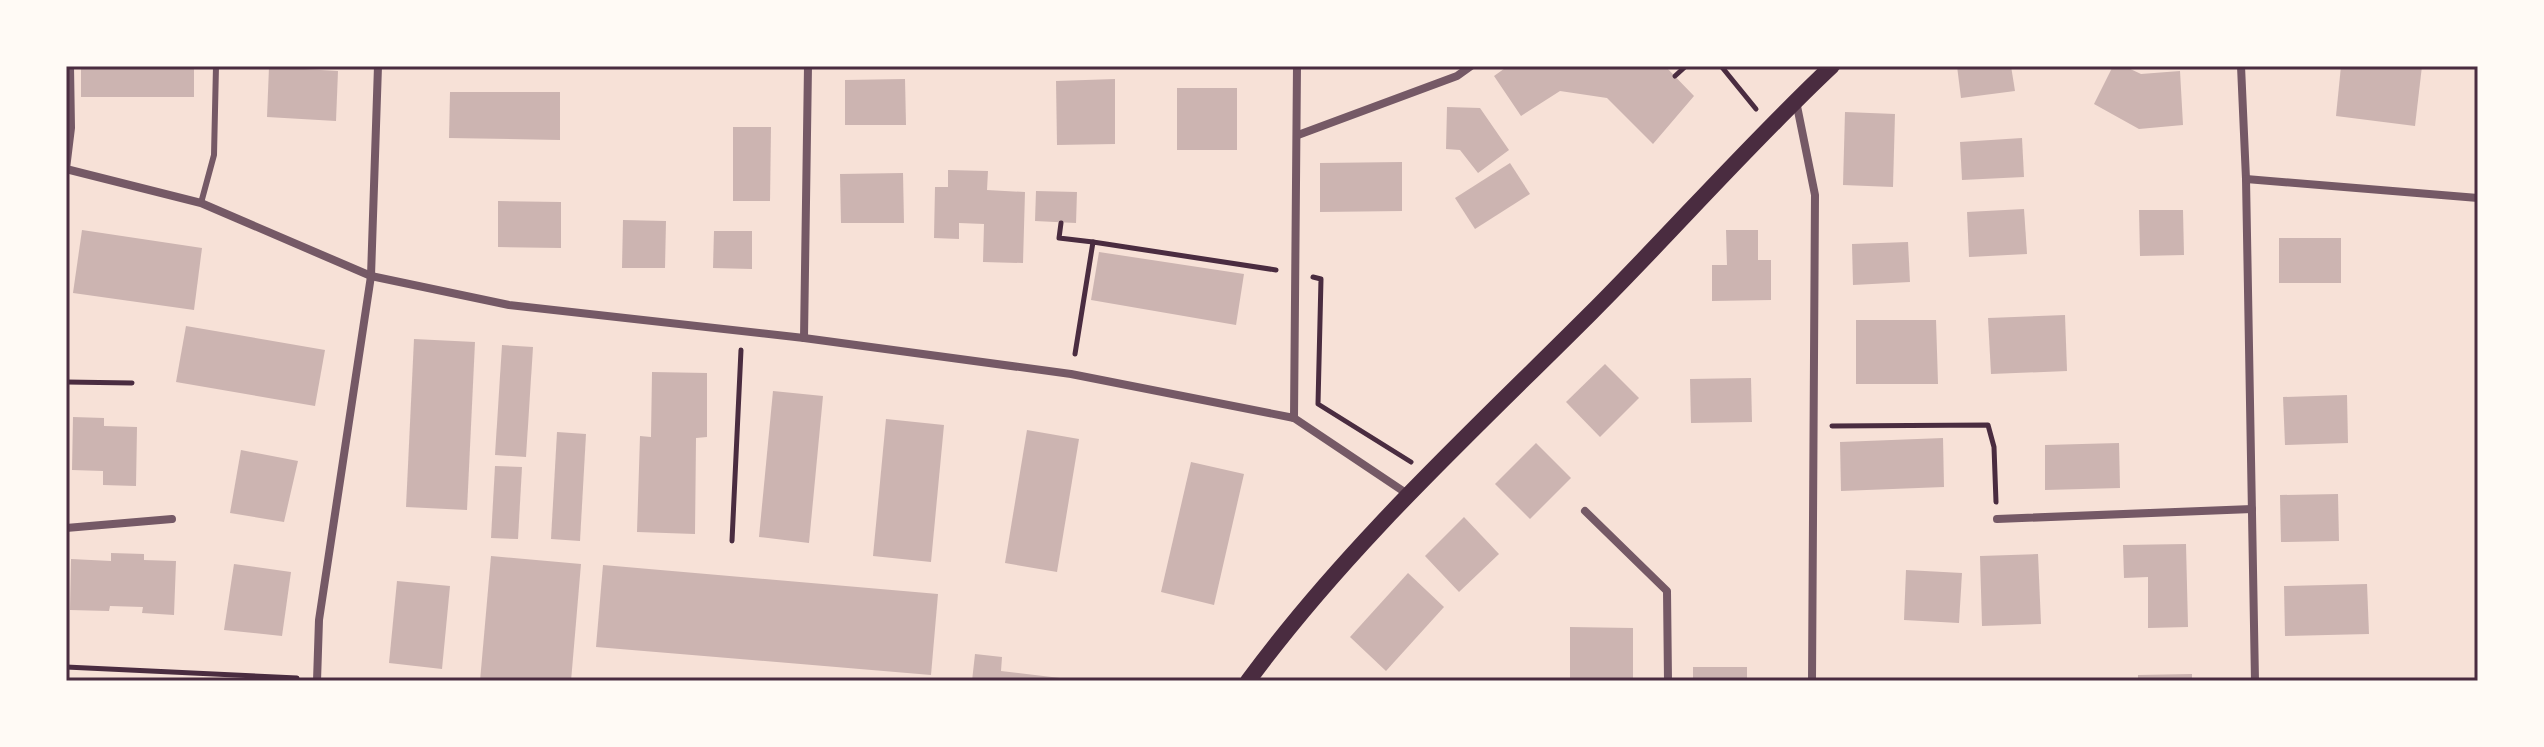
<svg xmlns="http://www.w3.org/2000/svg" width="2544" height="747" font-family="Commissioner,sans-serif">
  <style>
    .building { fill: #ccb4b1 }
    .lines { fill: none; stroke-linecap: round; stroke-linejoin: round }
    .path { stroke: #4a2c40; stroke-width: 5 }
    .service { stroke: #755966; stroke-width: 6 }
    .minor { stroke: #755966; stroke-width: 8 }
    .secondary { stroke: #4a2c40; stroke-width: 16 }
    .neatline { fill: none; stroke: #4a2c40; stroke-width: 3 }
  </style>
  <rect width="100%" height="100%" fill="#f7e1d7"/>
  <g class="building">
    <rect x="81" y="66" width="113" height="31"/>
    <polygon points="1508,66 1665,66 1694,96 1653,144 1607,98 1560,91 1521,116 1494,76"/>
    <polygon points="1957,66 2011,66 2015,91 1961,98"/>
    <polygon points="2113,66 2124,66 2141,74 2180,71 2183,125 2139,129 2094,104"/>
    <polygon points="2341,66 2422,66 2415,126 2336,116"/>
    <polygon points="269,67 338,71 336,121 267,117"/>
    <polygon points="905,79 906,125 845,125 845,80"/>
    <polygon points="1115,79 1115,144 1057,145 1056,81"/>
    <rect x="1177" y="88" width="60" height="62"/>
    <polygon points="450,92 560,92 560,140 449,138"/>
    <polygon points="1447,107 1480,108 1509,150 1478,173 1460,150 1446,149"/>
    <polygon points="1845,112 1895,114 1893,187 1843,185"/>
    <polygon points="733,127 771,127 770,201 733,201"/>
    <polygon points="2022,138 2024,177 1962,180 1960,142"/>
    <polygon points="1402,162 1402,211 1320,212 1320,163"/>
    <polygon points="1510,163 1530,194 1475,229 1455,198"/>
    <polygon points="948,170 988,171 987,190 1025,192 1023,263 983,262 984,224 959,223 959,239 934,238 935,187 948,187"/>
    <polygon points="903,173 904,223 841,223 840,174"/>
    <polygon points="1036,191 1077,192 1076,223 1035,221"/>
    <polygon points="498,201 561,202 561,248 498,247"/>
    <polygon points="2024,209 2027,254 1969,257 1967,212"/>
    <polygon points="2139,210 2183,210 2184,255 2140,256"/>
    <polygon points="623,220 666,221 665,268 622,268"/>
    <polygon points="82,230 202,248 194,310 73,293"/>
    <polygon points="1726,230 1758,230 1758,260 1771,260 1771,300 1712,301 1712,265 1727,265"/>
    <polygon points="714,231 752,231 752,269 713,268"/>
    <rect x="2279" y="238" width="62" height="45"/>
    <polygon points="1908,242 1910,282 1853,285 1852,244"/>
    <polygon points="1099,252 1244,274 1236,325 1091,300"/>
    <polygon points="2065,315 2067,371 1991,374 1988,318"/>
    <polygon points="1856,320 1936,320 1938,384 1856,384"/>
    <polygon points="186,326 325,350 315,406 176,382"/>
    <polygon points="414,339 475,342 467,510 406,507"/>
    <polygon points="502,345 533,347 526,457 495,455"/>
    <polygon points="1605,364 1639,398 1600,437 1566,402"/>
    <polygon points="652,372 707,373 707,437 696,438 695,534 637,532 640,436 651,437"/>
    <polygon points="1751,378 1752,422 1691,423 1690,379"/>
    <polygon points="773,391 823,396 809,543 759,537"/>
    <polygon points="2347,395 2348,443 2285,445 2283,397"/>
    <polygon points="73,417 104,418 104,426 137,427 136,486 103,485 103,471 72,470"/>
    <polygon points="886,419 944,425 931,562 873,556"/>
    <polygon points="1027,430 1079,439 1057,572 1005,563"/>
    <polygon points="557,432 586,434 580,541 551,539"/>
    <polygon points="1943,438 1944,487 1841,491 1840,442"/>
    <polygon points="1536,443 1571,478 1530,519 1495,484"/>
    <polygon points="2119,443 2120,488 2045,490 2045,445"/>
    <polygon points="241,450 298,461 284,522 230,513"/>
    <polygon points="1191,462 1244,474 1214,605 1161,592"/>
    <polygon points="495,466 522,467 518,539 491,538"/>
    <polygon points="2338,494 2339,541 2281,542 2280,495"/>
    <polygon points="1464,517 1499,554 1459,592 1425,556"/>
    <polygon points="2186,544 2188,627 2148,628 2148,577 2124,578 2123,545"/>
    <polygon points="111,553 144,554 144,560 176,561 174,615 142,613 143,607 110,606 109,611 70,610 71,559 111,561"/>
    <polygon points="2038,554 2041,624 1982,626 1980,556"/>
    <polygon points="491,556 581,564 571,681 480,681"/>
    <polygon points="234,564 291,572 282,636 224,630"/>
    <polygon points="603,565 938,594 931,675 596,647"/>
    <polygon points="1906,570 1962,573 1959,623 1904,620"/>
    <polygon points="1408,573 1444,607 1386,671 1350,637"/>
    <polygon points="397,581 450,586 442,669 389,663"/>
    <polygon points="2367,584 2369,634 2285,636 2284,586"/>
    <polygon points="1570,627 1633,628 1633,681 1570,681"/>
    <polygon points="975,654 1002,657 1001,671 1060,678 1060,681 972,681"/>
    <rect x="1693" y="667" width="54" height="14"/>
    <polygon points="2192,674 2192,681 2138,681 2138,675"/>
  </g>
  <g class="lines">
    <g class="path">
      <polyline points="1721,66 1756,109"/>
      <polyline points="1675,76 1686,66"/>
      <polyline points="1061,223 1059,238 1093,242"/>
      <polyline points="1313,277 1321,279 1318,404 1411,462"/>
      <polyline points="1075,354 1093,242 1276,270"/>
      <polyline points="66,382 132,383"/>
      <polyline points="1832,426 1988,425 1994,447 1996,502"/>
      <polyline points="732,541 741,350"/>
      <polyline points="66,667 297,678"/>
    </g>
    <g class="service">
      <polyline points="67,169 72,128 71,66"/>
      <polyline points="201,203 214,155 216,66"/>
    </g>
    <g class="minor">
      <polyline points="2241,66 2246,179 2255,681"/>
      <polyline points="1796,101 1815,195 1812,681"/>
      <polyline points="1298,135 1457,76 1471,66"/>
      <polyline points="66,169 201,203 371,276 509,305 804,338 1071,374 1294,418 1409,495"/>
      <polyline points="2246,179 2478,198"/>
      <polyline points="804,338 808,66"/>
      <polyline points="1294,418 1297,66"/>
      <polyline points="1585,511 1667,591 1668,681"/>
      <polyline points="1997,519 2252,509"/>
      <polyline points="66,528 172,519"/>
      <polyline points="317,681 319,620 371,276 378,66"/>
    </g>
    <path class="secondary" d="M1248,681C1347,546 1473,431 1591,313C1672,232 1748,145 1832,66"/>
  </g>
  <rect width="2544" height="747" fill="none" stroke="#fffaf5" stroke-width="136"/>
  <rect x="68" y="68" width="2408" height="611" class="neatline"/>
</svg>
